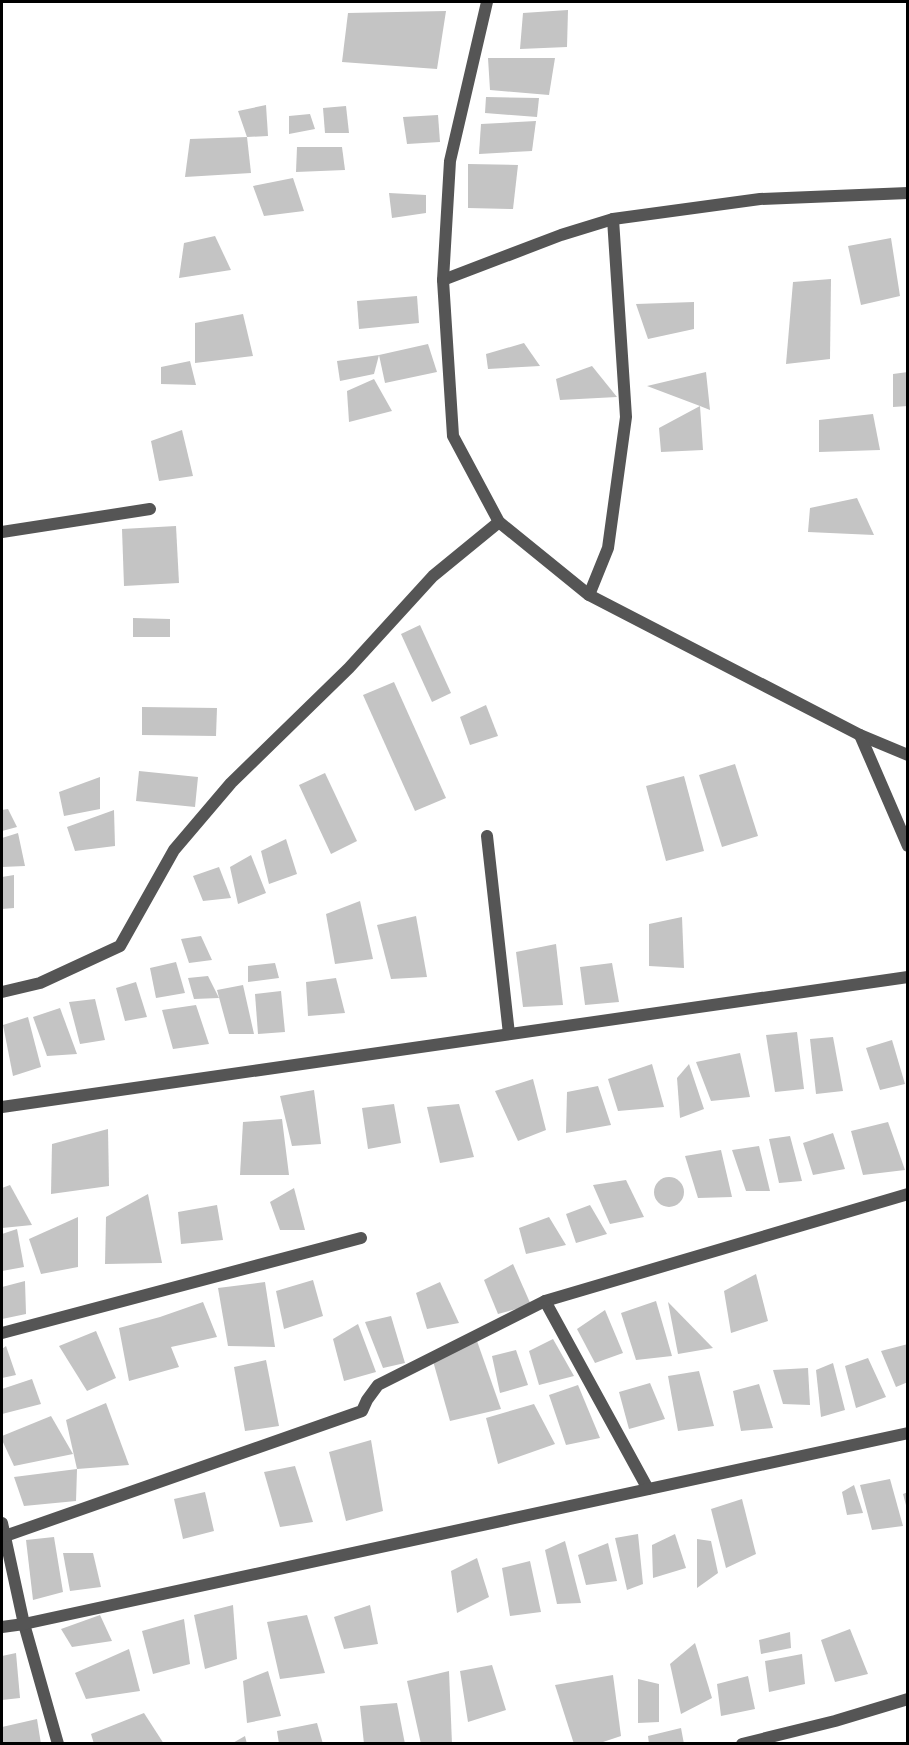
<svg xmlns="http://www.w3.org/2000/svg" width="909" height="1745" font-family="'Work Sans',sans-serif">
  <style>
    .building { fill: #c4c4c4 }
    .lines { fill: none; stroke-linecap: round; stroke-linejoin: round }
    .service { stroke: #555; stroke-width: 12 }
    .minor { stroke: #555; stroke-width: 12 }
  </style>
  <rect width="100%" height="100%" fill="#fff"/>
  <g class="building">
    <polygon points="568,10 567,47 520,49 523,13"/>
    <polygon points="446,11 437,69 342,62 348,13"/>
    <polygon points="488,58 555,58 549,95 490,90"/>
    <polygon points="486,97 539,98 537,117 485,113"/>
    <polygon points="266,105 268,136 247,137 238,111"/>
    <polygon points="346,106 349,133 325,133 323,108"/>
    <polygon points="310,114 315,129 289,134 289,116"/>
    <polygon points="438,115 440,142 407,144 403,117"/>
    <polygon points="536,121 532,151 479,154 481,124"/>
    <polygon points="247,137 251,173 185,177 190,139"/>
    <polygon points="297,147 342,147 345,170 296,172"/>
    <polygon points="468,164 518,165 513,209 468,208"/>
    <polygon points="293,178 304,211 264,216 253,186"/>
    <polygon points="389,193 426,195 426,213 392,218"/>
    <polygon points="215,236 231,270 179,278 184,243"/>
    <polygon points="891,238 900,296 861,305 848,246"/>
    <polygon points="831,279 830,359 786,364 793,282"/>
    <polygon points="417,296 419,323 359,329 357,301"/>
    <polygon points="694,302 694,329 648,339 636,304"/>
    <polygon points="243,314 253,356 195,363 195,323"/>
    <polygon points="524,343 540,366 488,369 486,354"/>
    <polygon points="428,344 437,372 385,383 379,355"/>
    <polygon points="379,355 374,374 340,381 337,361"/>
    <polygon points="190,361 196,385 161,384 161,367"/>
    <polygon points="592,366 617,397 560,400 556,379"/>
    <polygon points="706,372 710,410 700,406 703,450 661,452 659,428 700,406 647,386"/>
    <polygon points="908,372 908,406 893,407 893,374"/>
    <polygon points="374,379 392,411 349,422 347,391"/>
    <polygon points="873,414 880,450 819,452 819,420"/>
    <polygon points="182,430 193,476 159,481 151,441"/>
    <polygon points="857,498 874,535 808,532 810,508"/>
    <polygon points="176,526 179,583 124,586 122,529"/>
    <polygon points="133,618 170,619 170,637 133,637"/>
    <polygon points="420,625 451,693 432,702 401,634"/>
    <polygon points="394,682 446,798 415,811 363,695"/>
    <polygon points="486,705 498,736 470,745 460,717"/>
    <polygon points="142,707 217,708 216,736 142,735"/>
    <polygon points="735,764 758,836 722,847 699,775"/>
    <polygon points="139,771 198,777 195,807 136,801"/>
    <polygon points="325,773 357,841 331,854 299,785"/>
    <polygon points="684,776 704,851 666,861 646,786"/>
    <polygon points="100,777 100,809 64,816 59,792"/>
    <polygon points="8,809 17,827 2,831 2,810"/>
    <polygon points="114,810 115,846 75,851 67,827"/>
    <polygon points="18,833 25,866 2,867 2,838"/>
    <polygon points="286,839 297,874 269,884 261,851"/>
    <polygon points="251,855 266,893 238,904 230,867"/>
    <polygon points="219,867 231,898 203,901 193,876"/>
    <polygon points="14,875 14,908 2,909 2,877"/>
    <polygon points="360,901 373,959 335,964 326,914"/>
    <polygon points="416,916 427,977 391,979 377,925"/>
    <polygon points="682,917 684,968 649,966 649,924"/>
    <polygon points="201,936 212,960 189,963 181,939"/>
    <polygon points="556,944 563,1005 523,1007 516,952"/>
    <polygon points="176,962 185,993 156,998 150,968"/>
    <polygon points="275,963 279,978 248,982 248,966"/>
    <polygon points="612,963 619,1002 585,1005 580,967"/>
    <polygon points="208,976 219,998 194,999 188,978"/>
    <polygon points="336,978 345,1013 308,1016 306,982"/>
    <polygon points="136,982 147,1017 125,1021 116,988"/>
    <polygon points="243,985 254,1034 229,1034 217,990"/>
    <polygon points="281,991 285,1032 258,1034 255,994"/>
    <polygon points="95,999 105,1040 80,1044 69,1002"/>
    <polygon points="196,1005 209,1044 173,1049 162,1010"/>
    <polygon points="60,1008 77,1054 47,1056 33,1017"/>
    <polygon points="28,1017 41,1067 13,1076 3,1025"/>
    <polygon points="797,1032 804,1089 775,1092 766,1035"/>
    <polygon points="833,1037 843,1091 816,1094 810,1039"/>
    <polygon points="892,1040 905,1084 880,1090 866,1048"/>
    <polygon points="740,1053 750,1097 711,1101 696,1062"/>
    <polygon points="652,1064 664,1107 618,1111 608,1079"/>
    <polygon points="689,1064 704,1109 680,1118 677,1078"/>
    <polygon points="533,1079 546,1130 518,1141 495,1091"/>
    <polygon points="598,1086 611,1125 566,1133 567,1092"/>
    <polygon points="314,1090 321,1144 292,1146 280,1096"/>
    <polygon points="394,1104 401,1143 368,1149 362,1108"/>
    <polygon points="459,1104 474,1157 440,1163 427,1107"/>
    <polygon points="282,1119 289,1175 240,1175 243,1122"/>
    <polygon points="888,1122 905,1170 863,1175 851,1131"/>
    <polygon points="108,1129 109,1186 51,1194 52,1144"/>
    <polygon points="833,1133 845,1169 813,1175 803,1143"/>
    <polygon points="790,1136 802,1181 779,1183 769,1139"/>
    <polygon points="759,1146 770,1191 746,1191 732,1150"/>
    <polygon points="721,1150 732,1197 698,1198 685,1156"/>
    <circle cx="669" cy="1192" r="15"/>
    <polygon points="626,1180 644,1217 610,1224 593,1185"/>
    <polygon points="10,1185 32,1225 2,1228 2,1188"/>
    <polygon points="294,1188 305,1230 280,1230 270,1202"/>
    <polygon points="148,1194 162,1263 105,1264 106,1217"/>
    <polygon points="217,1205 223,1240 181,1244 178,1212"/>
    <polygon points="590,1205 607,1234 576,1243 566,1214"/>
    <polygon points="78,1217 78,1267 41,1274 29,1239"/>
    <polygon points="549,1217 566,1245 526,1254 519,1228"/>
    <polygon points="17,1229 24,1267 2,1271 2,1234"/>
    <polygon points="513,1264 531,1305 498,1314 484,1280"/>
    <polygon points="756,1274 768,1321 731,1333 724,1291"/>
    <polygon points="313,1280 323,1316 284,1329 276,1291"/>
    <polygon points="25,1281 26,1314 2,1319 2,1287"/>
    <polygon points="265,1282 275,1347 228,1346 218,1288"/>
    <polygon points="440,1282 459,1323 427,1329 416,1293"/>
    <polygon points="656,1301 672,1356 636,1360 621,1313"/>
    <polygon points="203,1302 217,1337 171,1347 179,1367 129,1381 119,1328 160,1317"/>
    <polygon points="668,1302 713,1348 678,1354"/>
    <polygon points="605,1310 623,1353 595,1363 577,1329"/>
    <polygon points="391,1316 405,1363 383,1368 365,1322"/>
    <polygon points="358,1324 376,1372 344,1381 333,1339"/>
    <polygon points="96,1331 116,1378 87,1391 59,1346"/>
    <polygon points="553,1339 574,1376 539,1385 529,1351"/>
    <polygon points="477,1341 501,1409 450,1421 433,1361"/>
    <polygon points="908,1344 908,1382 896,1387 881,1351"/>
    <polygon points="6,1346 16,1375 2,1378 2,1349"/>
    <polygon points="516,1350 528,1385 500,1393 492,1356"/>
    <polygon points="868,1358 886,1397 856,1408 845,1366"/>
    <polygon points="266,1360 279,1426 245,1431 234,1367"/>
    <polygon points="833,1363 845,1410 821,1417 816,1370"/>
    <polygon points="808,1368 810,1405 783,1404 773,1370"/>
    <polygon points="699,1371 714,1426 678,1431 668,1376"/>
    <polygon points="32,1379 41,1404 2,1414 2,1389"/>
    <polygon points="650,1383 665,1419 629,1429 619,1392"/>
    <polygon points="759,1384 773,1428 741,1431 733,1391"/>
    <polygon points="578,1385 600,1438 566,1445 549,1395"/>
    <polygon points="106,1403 129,1465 77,1469 66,1420"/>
    <polygon points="534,1404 555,1444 498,1464 486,1418"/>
    <polygon points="51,1416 73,1454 14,1466 2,1440 2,1436"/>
    <polygon points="371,1440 383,1511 346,1521 329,1452"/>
    <polygon points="295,1466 313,1522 280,1527 264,1472"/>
    <polygon points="77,1469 76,1501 24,1506 14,1477"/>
    <polygon points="890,1479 903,1526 872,1530 860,1485"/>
    <polygon points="854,1485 863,1513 847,1515 842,1492"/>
    <polygon points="205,1492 214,1531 183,1539 174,1499"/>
    <polygon points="908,1492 908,1509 907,1509 903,1494"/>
    <polygon points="742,1499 756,1554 726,1568 711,1509"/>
    <polygon points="638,1534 643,1584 627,1590 615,1538"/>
    <polygon points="675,1534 686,1568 653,1578 652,1545"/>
    <polygon points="54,1537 63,1592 33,1600 26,1540"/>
    <polygon points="697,1539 711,1541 718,1573 697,1588"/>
    <polygon points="565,1541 581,1603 557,1604 545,1550"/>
    <polygon points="608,1543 617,1581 586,1585 578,1555"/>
    <polygon points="63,1553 93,1553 101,1587 70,1591"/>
    <polygon points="477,1558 489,1597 457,1613 451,1571"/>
    <polygon points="530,1561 541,1612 510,1616 502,1568"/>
    <polygon points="233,1605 237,1659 205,1669 194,1615"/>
    <polygon points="370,1605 378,1644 344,1649 334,1617"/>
    <polygon points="100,1615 112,1641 72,1647 61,1629"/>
    <polygon points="307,1615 325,1673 280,1679 267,1622"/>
    <polygon points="184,1619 190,1664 153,1674 142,1631"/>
    <polygon points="850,1629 868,1674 835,1682 821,1640"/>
    <polygon points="790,1632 791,1648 761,1654 759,1640"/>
    <polygon points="695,1643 712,1698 681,1714 670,1664"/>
    <polygon points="129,1649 140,1691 86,1699 75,1673"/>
    <polygon points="16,1653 20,1698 2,1700 2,1656"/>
    <polygon points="802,1654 805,1684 769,1692 765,1661"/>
    <polygon points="492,1665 506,1710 468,1722 460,1671"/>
    <polygon points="268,1671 281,1716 247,1723 243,1681"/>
    <polygon points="449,1671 452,1744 421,1744 407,1681"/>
    <polygon points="613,1675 621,1736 597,1744 574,1744 555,1685"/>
    <polygon points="748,1676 755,1709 721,1716 717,1684"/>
    <polygon points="638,1679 659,1684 659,1722 638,1723"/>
    <polygon points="397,1703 405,1744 364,1744 360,1706"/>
    <polygon points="144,1713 164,1744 94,1744 91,1734"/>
    <polygon points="37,1719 41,1744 2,1744 2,1727"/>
    <polygon points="317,1723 323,1744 279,1744 277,1731"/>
    <polygon points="681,1728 684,1744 649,1744 648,1736"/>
    <polygon points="245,1736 247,1744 231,1744"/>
  </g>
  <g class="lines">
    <g class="service">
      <polyline points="443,280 561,235 613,219 760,199 908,193"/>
      <polyline points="589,595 608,548 626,417 613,219"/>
      <polyline points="487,836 509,1034"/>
      <polyline points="648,1489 545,1301 908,1194"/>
    </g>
    <g class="minor">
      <polyline points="487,2 450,161 443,280 453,436 499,522 589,595 860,735 908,755"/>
      <polyline points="2,532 150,509"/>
      <polyline points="860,735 908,846"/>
      <polyline points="2,992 40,983 120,946 174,850 231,783 349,668 433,576 499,522"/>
      <polyline points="2,1107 908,977"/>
      <polyline points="2,1333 361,1238"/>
      <polyline points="2,1523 24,1624 58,1744"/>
      <polyline points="5,1536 362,1411 367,1400 378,1385 545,1301"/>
      <polyline points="2,1627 24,1624 908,1433"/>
      <polyline points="742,1744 835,1721 908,1699"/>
    </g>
  </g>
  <rect width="909" height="1745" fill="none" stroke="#000000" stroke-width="6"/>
</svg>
